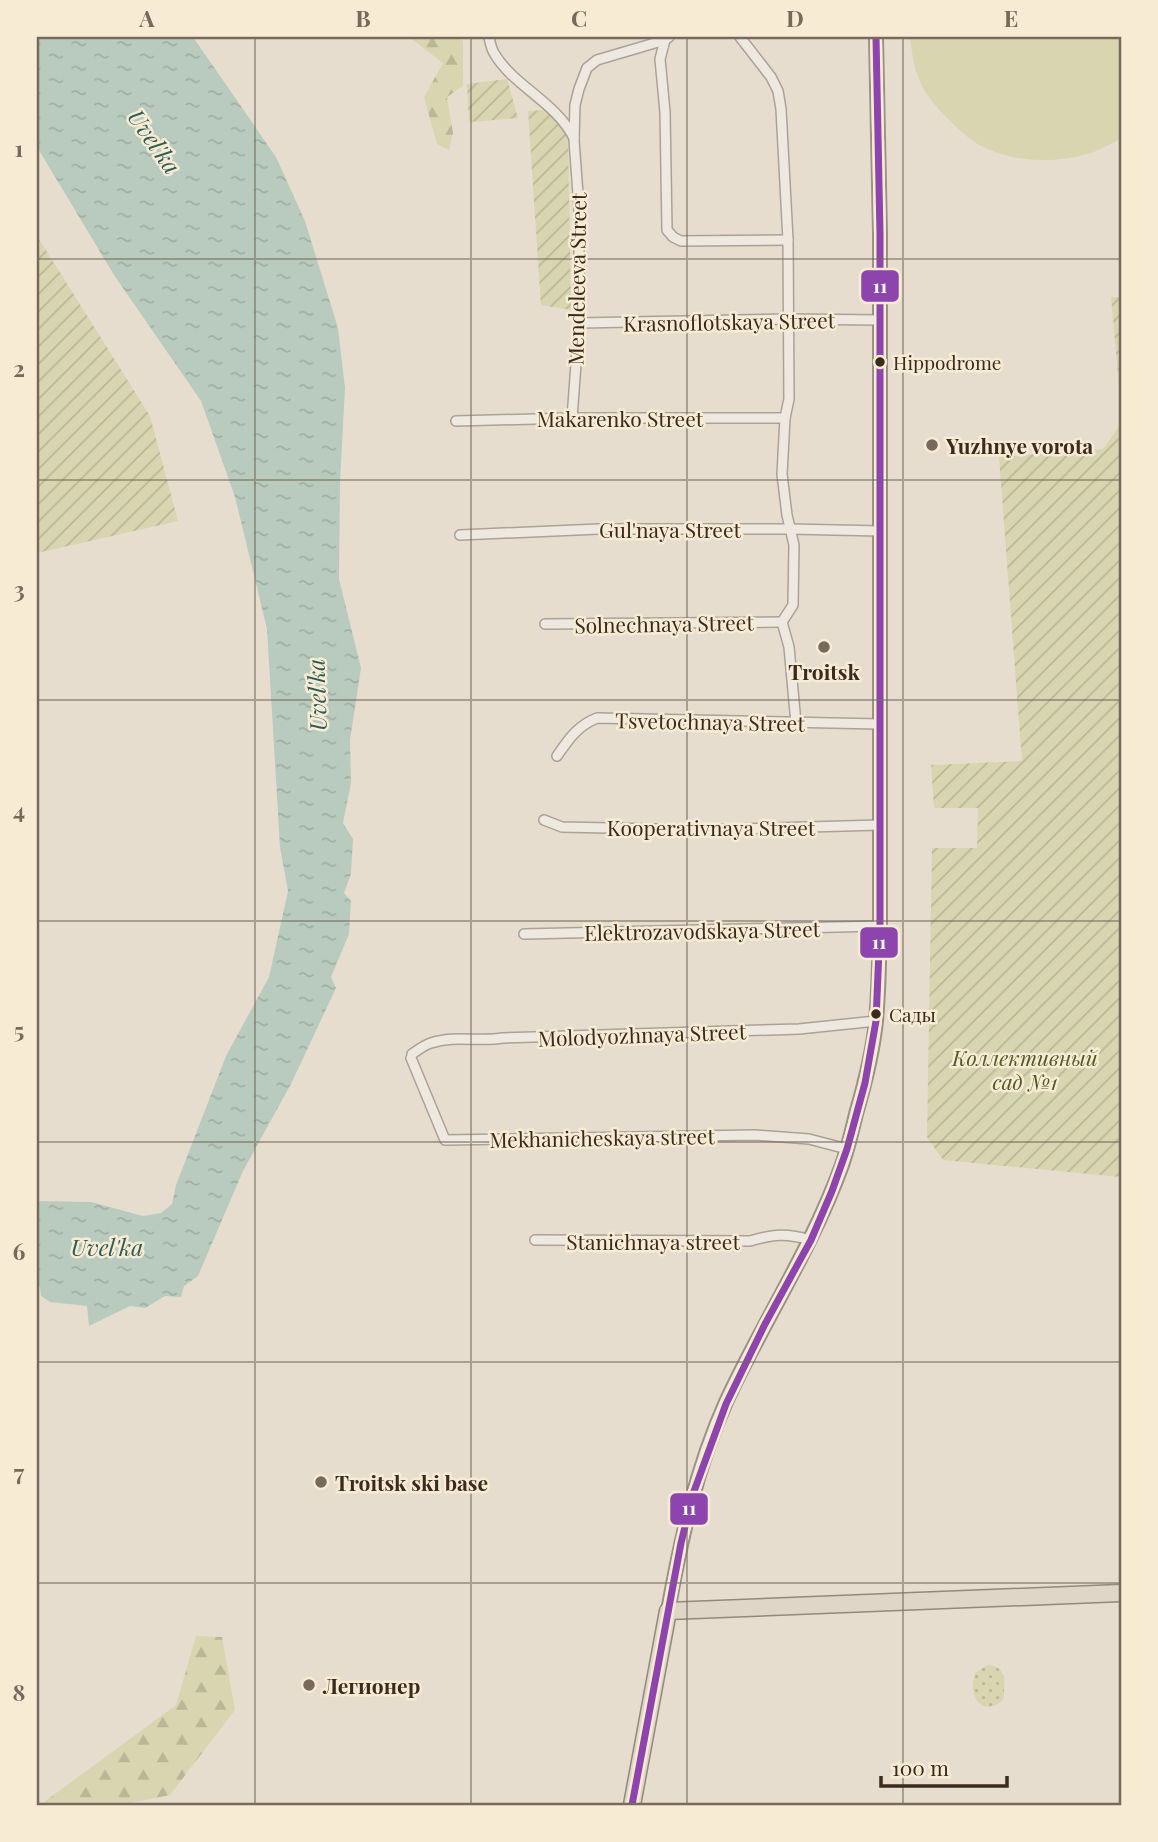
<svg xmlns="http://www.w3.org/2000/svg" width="1158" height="1842" font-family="'Playfair Display',serif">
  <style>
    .grass { fill: url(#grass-dots) }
    .forest { fill: url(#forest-firs) }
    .garden { fill: url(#garden-furrows) }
    .pitch { fill: #d8d5b0 }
    .water { fill: url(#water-ripples) }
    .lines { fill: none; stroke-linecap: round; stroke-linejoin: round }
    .minor-casing { stroke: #aba297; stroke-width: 12 }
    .secondary-casing { stroke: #9b9286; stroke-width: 16 }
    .trunk-casing { stroke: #91887e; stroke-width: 19 }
    .minor { stroke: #eee9e0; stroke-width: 9 }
    .secondary { stroke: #eee9e0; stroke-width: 12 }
    .trunk { stroke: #e0d6c8; stroke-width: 16 }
    .bus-1-casing { stroke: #f7ebd4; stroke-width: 12 }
    .bus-1 { stroke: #8e44ad; stroke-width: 7 }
    .grid { fill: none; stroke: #77695c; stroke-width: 2; stroke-opacity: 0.55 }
    .bus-dot { fill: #3b2a1e; stroke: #f7ebd4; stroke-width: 2.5 }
    .poi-dot { fill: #77695c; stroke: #f7ebd4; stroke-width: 2.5 }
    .labels { text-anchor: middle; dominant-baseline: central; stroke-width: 5; stroke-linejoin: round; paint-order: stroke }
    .bus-label { font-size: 19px; fill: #3b2a1e; stroke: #f7ebd4; text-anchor: start }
    .street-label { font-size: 21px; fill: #3b2a1e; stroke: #f7ebd4 }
    .poi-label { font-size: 21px; font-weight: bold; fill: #3b2a1e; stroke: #f7ebd4; text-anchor: start }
    .park-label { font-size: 21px; font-style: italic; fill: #4f5923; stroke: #f7ebd4 }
    .water-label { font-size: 23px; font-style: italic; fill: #2c5c55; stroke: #f7ebd4 }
    .line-badge { stroke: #f7ebd4; stroke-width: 2.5 }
    .badge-label { font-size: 19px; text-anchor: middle; font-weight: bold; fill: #fff }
    .neatline { fill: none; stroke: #77695c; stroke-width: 2.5 }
    .grid-label { font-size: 23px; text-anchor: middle; font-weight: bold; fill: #77695c }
  </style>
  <defs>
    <pattern id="grass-dots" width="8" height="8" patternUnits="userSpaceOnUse" patternTransform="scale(1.75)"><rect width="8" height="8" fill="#d8d5b0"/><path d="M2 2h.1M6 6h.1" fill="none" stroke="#bab797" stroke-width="1.8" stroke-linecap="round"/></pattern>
    <pattern id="forest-firs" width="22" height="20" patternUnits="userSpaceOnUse" patternTransform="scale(1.75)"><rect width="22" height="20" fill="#d8d5b0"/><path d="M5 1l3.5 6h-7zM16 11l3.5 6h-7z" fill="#bab797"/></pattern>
    <pattern id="garden-furrows" width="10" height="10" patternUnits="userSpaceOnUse" patternTransform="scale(1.75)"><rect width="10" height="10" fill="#d8d5b0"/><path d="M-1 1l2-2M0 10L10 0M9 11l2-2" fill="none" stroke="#bab797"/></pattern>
    <pattern id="water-ripples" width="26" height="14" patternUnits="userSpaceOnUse" patternTransform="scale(1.75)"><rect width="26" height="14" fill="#b9cbbf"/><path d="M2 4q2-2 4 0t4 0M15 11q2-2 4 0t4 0" fill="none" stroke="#a0aea4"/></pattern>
  </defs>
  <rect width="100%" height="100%" fill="#e6ddce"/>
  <path class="grass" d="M987,1665C1008,1665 1005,1685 1003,1700C980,1719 968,1694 975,1673Z"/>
  <g class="forest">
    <polygon points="409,37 453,37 463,41 463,86 447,97 453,133 449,150 437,144 424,97 443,63"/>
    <polygon points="196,1636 222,1637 235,1710 170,1795 119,1805 40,1805 176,1705"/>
  </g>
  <g class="garden">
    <polygon points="507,79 518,118 469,122 467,84"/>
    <polygon points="546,110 568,134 571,310 541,305 528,111"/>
    <polygon points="37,236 150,416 178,521 37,553"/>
    <polygon points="1111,297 1121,297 1121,407"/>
    <polygon points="1121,424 1121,1177 943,1160 927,1137 932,848 977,848 978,808 934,808 931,765 1022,761 999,457 1103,449"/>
  </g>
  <path class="pitch" d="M910,37H1121V138C1082,165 1018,168 976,143C964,135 954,125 944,115C936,106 926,95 921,84C914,69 912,53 910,37Z"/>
  <polygon class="water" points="37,37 193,37 276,157 305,221 338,328 345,388 340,483 339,579 361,668 350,740 351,783 343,823 353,839 351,874 344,893 351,901 349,934 331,977 336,988 291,1084 243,1171 198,1276 184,1286 181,1297 165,1296 145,1308 130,1306 89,1326 87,1306 50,1302 41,1296 40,1287 37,1286 37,1201 91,1202 143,1216 161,1213 172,1204 176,1185 226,1056 269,977 288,891 280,847 267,629 235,497 201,401 114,275 37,147"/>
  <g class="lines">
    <g class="minor-casing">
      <g id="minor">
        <path d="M489,37C490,42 491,48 494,53C513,86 555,101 574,138"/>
        <polyline points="740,37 771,77 778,91 781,109 788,240 789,399 785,418 782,474 787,515 794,545 793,605 782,622 789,647 796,723"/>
        <polyline points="665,40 660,59 665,112 667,230 673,237 681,241 788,240"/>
        <polyline points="579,323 788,319 880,320"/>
        <polyline points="572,418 579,323 579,208 574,140 575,105 579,89 587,68 597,60 665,40 669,37"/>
        <polyline points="456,421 572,418 785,418"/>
        <polyline points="460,535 599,529 790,529 880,531"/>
        <polyline points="545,624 782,622"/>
        <path d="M557,756C569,739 577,726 597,718L879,724"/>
        <polyline points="544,820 562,827 703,830 880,825"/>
        <polyline points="524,934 880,926"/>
        <path d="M412,1054C418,1050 424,1045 431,1043C454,1035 479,1042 503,1038L799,1029L876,1021"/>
        <polyline points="411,1058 445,1140 755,1135 809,1139 847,1149"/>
        <path d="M535,1240L750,1241C774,1234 786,1233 811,1240"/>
      </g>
    </g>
    <g class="secondary-casing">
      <path id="secondary" d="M668,1611C681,1539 696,1469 726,1402C763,1322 812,1248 842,1165C848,1148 852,1131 856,1114C865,1083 873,1052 876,1021C879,989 879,957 880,926V234L876,37"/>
    </g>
    <g class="trunk-casing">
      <polyline id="trunk" points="632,1805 668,1611 1121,1593"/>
    </g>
    <use href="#minor" class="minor"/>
    <use href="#secondary" class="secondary"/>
    <use href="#trunk" class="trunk"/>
    <g class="bus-1-casing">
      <polyline id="bus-1" points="632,1805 681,1543 693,1494 726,1404 765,1324 811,1240 832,1191 847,1149 865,1083 876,1021 880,926 880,234 876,37"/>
    </g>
    <use href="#bus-1" class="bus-1"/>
  </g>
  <path class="grid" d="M255,37V1805M471,37V1805M687,37V1805M903,37V1805M37,259H1121M37,480H1121M37,700H1121M37,921H1121M37,1142H1121M37,1362H1121M37,1583H1121"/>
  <g class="bus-dot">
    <circle cx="880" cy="362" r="6"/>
    <circle cx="876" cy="1014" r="6"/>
  </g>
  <g class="poi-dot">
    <circle cx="932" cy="445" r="7"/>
    <circle cx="824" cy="647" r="7"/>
    <circle cx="321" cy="1482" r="7"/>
    <circle cx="309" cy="1685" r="7"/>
  </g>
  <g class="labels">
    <g class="bus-label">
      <text x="893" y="362">Hippodrome</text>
      <text x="889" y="1014">Сады</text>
    </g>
    <g class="street-label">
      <text transform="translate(576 279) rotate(-89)">Mendeleeva Street</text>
      <text transform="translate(729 321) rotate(-1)">Krasnoflotskaya Street</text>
      <text x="620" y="418">Makarenko Street</text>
      <text x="670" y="529">Gul'naya Street</text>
      <text transform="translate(664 623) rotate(-1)">Solnechnaya Street</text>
      <text transform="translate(710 721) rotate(1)">Tsvetochnaya Street</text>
      <text x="711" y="827">Kooperativnaya Street</text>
      <text transform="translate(702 930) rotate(-1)">Elektrozavodskaya Street</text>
      <text transform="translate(642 1034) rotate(-2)">Molodyozhnaya Street</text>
      <text transform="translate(602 1137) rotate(-1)">Mekhanicheskaya street</text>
      <text x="653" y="1241">Stanichnaya street</text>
    </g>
    <g class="poi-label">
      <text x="946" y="445">Yuzhnye vorota</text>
      <text x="824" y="671" text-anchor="middle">Troitsk</text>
      <text x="335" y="1482">Troitsk ski base</text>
      <text x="323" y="1685">Легионер</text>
    </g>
    <g class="park-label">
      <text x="1025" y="1057">Коллективный<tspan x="1025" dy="24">сад №1</tspan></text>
    </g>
    <g class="water-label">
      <text transform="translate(155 141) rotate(55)">Uvel'ka</text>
      <text transform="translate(316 695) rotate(-92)">Uvel'ka</text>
      <text x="107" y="1246">Uvel'ka</text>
    </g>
  </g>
  <g class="line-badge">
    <rect x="860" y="269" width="40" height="34" rx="7" fill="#8e44ad"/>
    <rect x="859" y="926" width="40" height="33" rx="7" fill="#8e44ad"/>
    <rect x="669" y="1492" width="40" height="34" rx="7" fill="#8e44ad"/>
  </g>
  <g class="badge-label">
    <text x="880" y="293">11</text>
    <text x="879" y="949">11</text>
    <text x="689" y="1515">11</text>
  </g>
  <rect width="1158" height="1842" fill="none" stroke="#f7ebd4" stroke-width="77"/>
  <path d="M881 1776v10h126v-10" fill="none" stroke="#3b2a1e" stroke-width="3.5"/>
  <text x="892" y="1776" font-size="21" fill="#3b2a1e" stroke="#f7ebd4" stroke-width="5" paint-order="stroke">100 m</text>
  <rect x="38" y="38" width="1082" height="1766" class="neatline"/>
  <g class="grid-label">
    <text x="147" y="27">A</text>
    <text x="363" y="27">B</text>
    <text x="579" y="27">C</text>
    <text x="795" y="27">D</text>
    <text x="1011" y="27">E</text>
    <text x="19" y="157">1</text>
    <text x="19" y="377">2</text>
    <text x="19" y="598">3</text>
    <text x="19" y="819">4</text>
    <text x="19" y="1039">5</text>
    <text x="19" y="1260">6</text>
    <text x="19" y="1481">7</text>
    <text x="19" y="1701">8</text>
  </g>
</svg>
